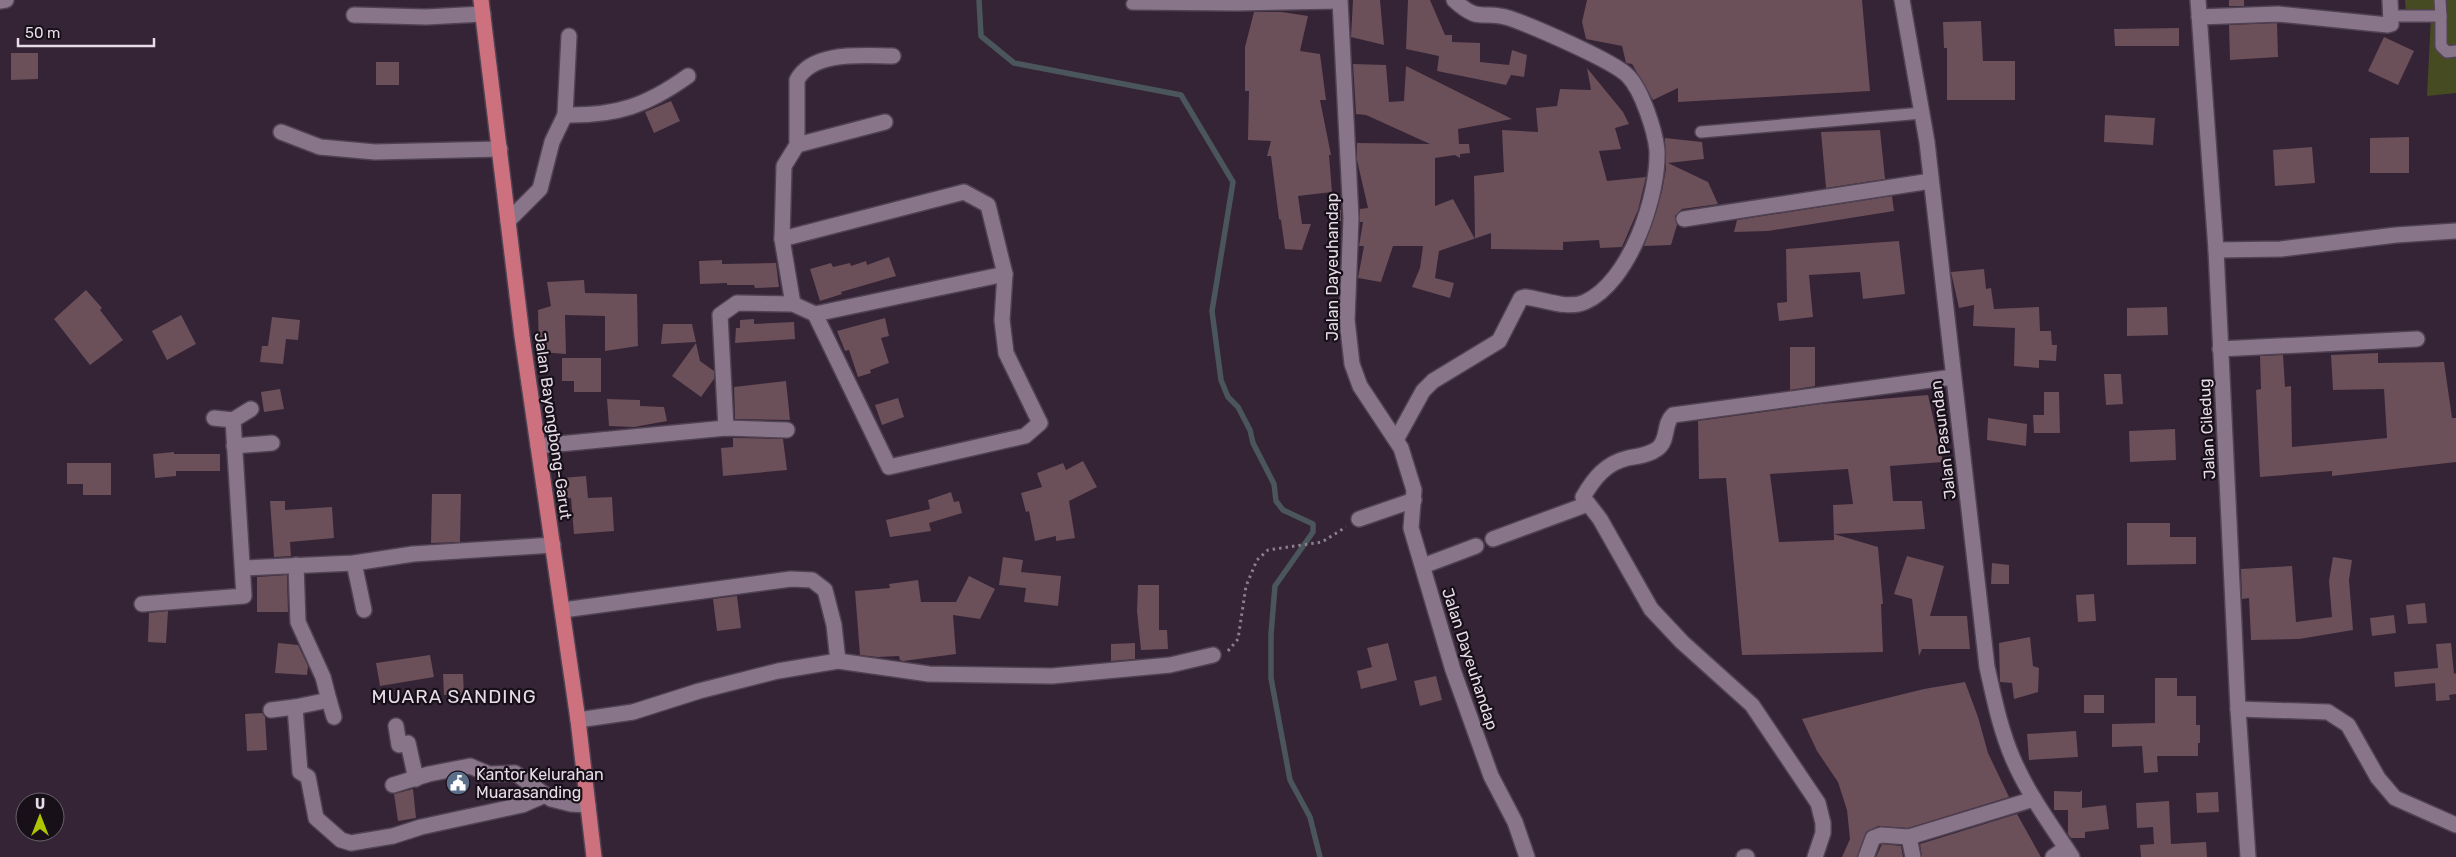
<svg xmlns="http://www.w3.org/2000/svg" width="2456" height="857" font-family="Rubik,sans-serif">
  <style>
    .green { fill: #464b22 }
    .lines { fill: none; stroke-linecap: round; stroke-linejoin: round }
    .stream { stroke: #4a565b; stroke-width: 5.5 }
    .building { fill: #6b4f59; fill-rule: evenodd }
    .lane-casing { stroke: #504252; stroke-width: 14 }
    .street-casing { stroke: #504252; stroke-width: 18 }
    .secondary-casing { stroke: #504252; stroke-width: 18 }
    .primary-casing { stroke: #504252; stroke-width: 18 }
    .path { stroke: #8b7e8d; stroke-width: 3; stroke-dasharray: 2.5 4; stroke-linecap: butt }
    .lane { stroke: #88758a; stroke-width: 11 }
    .street { stroke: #88758a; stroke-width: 15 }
    .secondary { stroke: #88758a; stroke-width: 15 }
    .primary { stroke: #ce717e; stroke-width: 15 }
    .labels { text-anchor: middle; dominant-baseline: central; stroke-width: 4.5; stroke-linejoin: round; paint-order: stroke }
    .street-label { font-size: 16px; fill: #e7dce8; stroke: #171018 }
    .poi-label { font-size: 16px; fill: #e7dce8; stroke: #171018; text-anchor: start }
    .quarter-label { font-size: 19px; letter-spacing: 1px; fill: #e7dce8; stroke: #171018 }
  </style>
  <rect width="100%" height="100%" fill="#342436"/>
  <polygon class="green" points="2405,0 2456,0 2456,93 2427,96 2431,17 2406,12"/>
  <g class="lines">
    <polyline class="stream" points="979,0 981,36 1014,63 1181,95 1233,182 1212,311 1221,380 1228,397 1238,407 1250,430 1253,443 1274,484 1276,501 1283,510 1313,524 1313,532 1275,586 1271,634 1271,678 1290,780 1310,817 1320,857"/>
  </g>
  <g class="building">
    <polygon points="1353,0 1380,0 1384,45 1351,37"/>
    <polygon points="1408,0 1430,0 1445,35 1452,35 1452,42 1480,43 1480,62 1509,65 1512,50 1527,55 1524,77 1511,75 1506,85 1437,71 1439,56 1406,49"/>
    <polygon points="1587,0 1862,0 1870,91 1678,102 1678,88 1653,100 1632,64 1626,63 1622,46 1586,39 1582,22"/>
    <rect x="2229" y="0" width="15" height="6"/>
    <polygon points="1254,12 1282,12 1308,16 1300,51 1320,54 1326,100 1320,100 1331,155 1329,155 1332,192 1298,196 1302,224 1311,224 1302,250 1285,249 1281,220 1279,219 1271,156 1267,156 1271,141 1248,140 1249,91 1245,91 1245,47"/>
    <polygon points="1981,21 1983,61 2015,61 2015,100 1947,100 1947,48 1944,48 1943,22"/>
    <polygon points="2277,23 2278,57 2230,60 2229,25"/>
    <polygon points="2179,28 2179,46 2115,46 2114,29"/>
    <polygon points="2384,37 2414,51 2398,85 2368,71"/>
    <polygon points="11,53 38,53 38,79 11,80"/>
    <rect x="376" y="62" width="23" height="23"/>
    <polygon points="1353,64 1386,65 1389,102 1404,101 1406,66 1512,119 1458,129 1459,144 1469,144 1470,153 1460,154 1460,158 1455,155 1435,158 1435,206 1453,199 1475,239 1474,176 1504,172 1502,130 1538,132 1536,108 1557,106 1560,89 1591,90 1587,68 1623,112 1629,124 1615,128 1621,149 1599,151 1607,181 1646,177 1638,210 1622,247 1600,248 1599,240 1563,242 1563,250 1491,249 1491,233 1439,251 1435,278 1454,283 1450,298 1412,287 1420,268 1423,246 1393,246 1381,282 1358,278 1364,246 1359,246 1363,222 1360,222 1360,209 1368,208 1357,160 1357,143 1430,144 1366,115 1356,114"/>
    <polygon points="671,101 680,121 654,133 645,112"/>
    <polygon points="2105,115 2155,118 2153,145 2104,142"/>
    <polygon points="1880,130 1885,179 1826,188 1821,132"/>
    <polygon points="2409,137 2409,173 2370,173 2370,138"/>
    <polygon points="1665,138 1702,142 1704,159 1668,163 1708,182 1718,204 1682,209 1675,216 1677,225 1671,245 1644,246 1662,191 1666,169"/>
    <polygon points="2312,147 2315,183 2275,186 2273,150"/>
    <polygon points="1892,196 1894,211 1768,231 1734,232 1737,220"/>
    <polygon points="1341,210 1341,221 1333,221 1332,211"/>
    <polygon points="1899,241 1905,294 1863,299 1860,272 1809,275 1813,317 1779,321 1777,303 1787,302 1786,249"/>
    <polygon points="889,257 896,276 841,292 842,294 820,301 810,269 831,263 833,267 850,263 851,266 866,261 867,265"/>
    <polygon points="722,260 722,264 776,263 779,287 755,288 754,285 727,285 727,283 700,284 699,261"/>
    <polygon points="1984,269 1986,289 1991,288 1994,309 2039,307 2040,331 2051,331 2052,345 2057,345 2056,361 2039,360 2039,368 2014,366 2015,328 1973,326 1974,305 1959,308 1951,272"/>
    <polygon points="584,280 585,293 637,294 638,346 605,351 605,316 565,315 566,354 539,352 538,310 551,306 547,282"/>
    <polygon points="86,290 102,308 100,310 123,340 90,365 54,319"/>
    <polygon points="2167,307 2168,335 2127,336 2127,308"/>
    <polygon points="181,315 196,344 167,360 152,331"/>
    <polygon points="272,317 300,320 298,340 286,339 283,364 260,362 262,346 268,346"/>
    <polygon points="885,318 889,336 881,338 889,363 870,370 871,373 858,377 849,350 845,351 837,331"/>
    <polygon points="754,319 754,324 794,322 795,339 735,343 736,328 740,328 740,320"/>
    <polygon points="663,324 692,324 696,342 661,344"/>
    <polygon points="696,343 700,361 714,371 714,379 701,397 672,376"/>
    <polygon points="1790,347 1815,347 1815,386 1790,390"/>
    <polygon points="2378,353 2378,363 2444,362 2452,418 2456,418 2456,462 2332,476 2332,471 2260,477 2256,390 2261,389 2260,356 2283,355 2285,387 2291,386 2292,447 2387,438 2384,389 2333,390 2331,355"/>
    <polygon points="562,358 601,358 601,392 574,392 574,381 562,381"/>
    <polygon points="2104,374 2121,374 2123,404 2106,405"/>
    <polygon points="786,381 790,420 735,419 734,387"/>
    <polygon points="280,389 284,409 264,412 261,392"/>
    <polygon points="2044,392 2059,392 2060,433 2034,433 2033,415 2044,415"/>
    <path d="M1928,395L1943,462L1890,466L1893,501H1922L1925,529L1834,534L1878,547L1883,604H1881L1883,652L1742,655L1726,478L1699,479L1698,421L1821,404ZM1848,469L1853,504L1833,505L1834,540L1779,542L1770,474Z"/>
    <polygon points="898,398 904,417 882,425 875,405"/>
    <polygon points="607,399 640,400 640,406 664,407 667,421 634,427 609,426"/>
    <polygon points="1988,418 2027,424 2026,446 1987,440"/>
    <polygon points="2175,429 2176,460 2130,462 2129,431"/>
    <polygon points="733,438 783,439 787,470 723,476 721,448 733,447"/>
    <polygon points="174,452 174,454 220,454 220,471 176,471 176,476 155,478 153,454"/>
    <polygon points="1083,461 1097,487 1069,501 1075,538 1056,541 1056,536 1035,541 1029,511 1026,512 1021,493 1042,487 1037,473 1063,463 1066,470"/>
    <polygon points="67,463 111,463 111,495 83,495 83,484 67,484"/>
    <polygon points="586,476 588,498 612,497 614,531 574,534 571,498 564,499 562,478"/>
    <polygon points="951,492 954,502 959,501 962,513 929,523 931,531 890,537 886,520 930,509 928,500"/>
    <polygon points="432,494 461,494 460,542 431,543"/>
    <polygon points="270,501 285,501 285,510 332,507 334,538 290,542 291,556 274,557"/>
    <polygon points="2127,523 2170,523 2170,537 2196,537 2196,564 2127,565"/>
    <polygon points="1907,556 1944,566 1930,616 1967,616 1970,649 1922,649 1919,656 1912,599 1894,594"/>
    <polygon points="1003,557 1023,560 1021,572 1061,576 1058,606 1024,602 1026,588 999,585"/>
    <polygon points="2333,557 2352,560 2349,580 2353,630 2299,639 2251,640 2249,598 2242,599 2241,569 2292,566 2296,622 2332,617 2329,581"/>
    <polygon points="1992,563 2009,565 2009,584 1991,584"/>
    <polygon points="287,575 288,612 257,612 257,577"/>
    <polygon points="969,576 995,589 980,619 953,615 956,654 903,661 900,660 899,656 878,657 860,655 855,591 890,588 889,584 918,580 921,602 956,602"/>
    <polygon points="1138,585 1159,585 1159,630 1167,630 1168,649 1141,650 1137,611"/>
    <polygon points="2094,594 2096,621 2078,622 2076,595"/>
    <polygon points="737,596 741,628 717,631 713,599"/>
    <polygon points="2425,603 2427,623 2408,624 2406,605"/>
    <polygon points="168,611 166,643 148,642 149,613"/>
    <polygon points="2394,615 2396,633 2372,636 2370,618"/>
    <polygon points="2030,637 2033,666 2039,668 2038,692 2014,699 2012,683 2000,682 1999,643"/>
    <polygon points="278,643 298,645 308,666 307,675 275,673"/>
    <polygon points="1135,643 1135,659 1111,661 1111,644"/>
    <polygon points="1388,643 1397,680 1361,689 1357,671 1372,667 1367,648"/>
    <polygon points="2451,643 2454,674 2456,673 2456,694 2449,695 2450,700 2436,701 2435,683 2395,687 2394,672 2438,668 2436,644"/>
    <polygon points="430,655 434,677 380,686 376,663"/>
    <polygon points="443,674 463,674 464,695 444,695"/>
    <polygon points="1436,676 1442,700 1420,706 1414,681"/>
    <polygon points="2155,678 2177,678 2177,696 2196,696 2196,725 2200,725 2200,743 2198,743 2198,756 2157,756 2158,772 2144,773 2142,746 2112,747 2112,724 2155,723"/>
    <polygon points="1965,682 1978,717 1988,753 2009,797 1908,828 1878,826 1866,832 1857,857 1842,857 1850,839 1847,810 1838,782 1817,751 1802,719 1924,689"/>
    <rect x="2084" y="695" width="20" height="18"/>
    <polygon points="262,713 265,717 267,750 247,751 245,714"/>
    <polygon points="2076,731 2078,757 2029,760 2027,734"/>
    <polygon points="413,789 416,818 398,821 394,794"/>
    <polygon points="2082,790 2082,808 2106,805 2109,829 2085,832 2085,838 2071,838 2068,834 2068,810 2054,810 2054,791 2080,792"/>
    <polygon points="2218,792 2219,812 2197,813 2196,793"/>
    <polygon points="2169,801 2171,844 2206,842 2207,857 2141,857 2140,845 2154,844 2153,827 2137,828 2136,803"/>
    <polygon points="2017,814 2041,857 1922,857 1920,844"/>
    <polygon points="1882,844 1901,846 1903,857 1876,857"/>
  </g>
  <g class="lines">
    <g class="lane-casing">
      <g id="lane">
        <polyline points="2440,0 2441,16"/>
        <polyline points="1132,4 1236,5 1340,3"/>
        <polyline points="2391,16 2441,16 2441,46 2447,52 2456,51"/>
        <polyline points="1701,132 1922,113"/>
      </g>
    </g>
    <g class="street-casing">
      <g id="street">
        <polyline points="1340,0 1351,218 1347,320 1352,364 1360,386 1401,448 1414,490 1411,528 1453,670 1491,776 1515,822 1527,857"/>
        <polyline points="0,1 6,0"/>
        <polyline points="354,15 426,17 483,14"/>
        <polyline points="2199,17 2278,14 2388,25 2391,24 2390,0"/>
        <path d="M565,115C616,116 646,106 688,76"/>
        <polyline points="281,132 320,147 375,152 500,149"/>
        <polyline points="797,145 885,122"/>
        <polyline points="1684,219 1931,181"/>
        <polyline points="508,221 540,189 552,142 565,115 569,36"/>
        <polyline points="782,239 964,192 988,205 1005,274 1002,320 1006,353 1040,423 1025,436 889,467 815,314"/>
        <polyline points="2216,250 2281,249 2396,235 2456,231"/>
        <path d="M793,304L782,239L784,166L797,145V80C813,50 864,56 893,56"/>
        <polyline points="2220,349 2417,339"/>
        <polyline points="233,420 251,409"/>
        <polyline points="726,428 720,315 737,303 793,304 815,314 1005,274"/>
        <path d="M1396,440L1423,391L1433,381L1499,341L1521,298L1525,297C1544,299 1567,310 1585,302C1630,282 1659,195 1657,150C1655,131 1642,90 1628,76C1614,61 1532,26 1509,18C1482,9 1481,25 1454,0"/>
        <polyline points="234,446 272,443"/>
        <polyline points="538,446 726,428 787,430"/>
        <polyline points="1359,519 1414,500"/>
        <polyline points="1493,539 1588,504"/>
        <polyline points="354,563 364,610"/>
        <polyline points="296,565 298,622 323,677 329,700 295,707 300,772 308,777 316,818 341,840 351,843 393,836 421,827 522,805 545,795"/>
        <polyline points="1423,566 1476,546"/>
        <polyline points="243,568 354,563 413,554 553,545"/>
        <polyline points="142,604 244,596 233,420 214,418"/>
        <polyline points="563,610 791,579 812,580 825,590 834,625 838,661"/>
        <polyline points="329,700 334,717"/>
        <polyline points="2238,709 2328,712 2348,725 2378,778 2395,798 2456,825"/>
        <polyline points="271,710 295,707"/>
        <polyline points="578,720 633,712 699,691 778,671 838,661 929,674 1052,676 1170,665 1213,655"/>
        <polyline points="396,726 399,745 408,743 416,779"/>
        <polyline points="393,785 429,774 470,766 489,774 515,773 551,799 571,804 588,805"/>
        <polyline points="1909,837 1913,857"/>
        <polyline points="1744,857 1747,857"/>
        <path d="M1815,857L1823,833V823L1818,803L1752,705L1682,642L1651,609L1600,519L1583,497C1594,478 1606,463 1628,458C1638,456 1649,455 1657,449C1669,441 1663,424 1673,415L1953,377"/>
        <polyline points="1866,857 1873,838 1881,835 1909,837 2034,799"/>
        <polyline points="2053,857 2066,848"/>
      </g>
    </g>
    <g class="secondary-casing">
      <g id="secondary">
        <path d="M1902,0L1927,142L1987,667C1994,698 2000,729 2013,759C2028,794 2051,825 2072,857"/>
        <polyline points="2198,0 2216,250 2238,709 2248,857"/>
      </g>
    </g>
    <g class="primary-casing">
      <polyline id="primary" points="481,0 522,336 578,720 594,857"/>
    </g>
    <polyline class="path" points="1228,651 1238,639 1246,586 1257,560 1268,550 1322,542 1346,527"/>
    <use href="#lane" class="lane"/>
    <use href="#street" class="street"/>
    <use href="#secondary" class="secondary"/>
    <use href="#primary" class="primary"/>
  </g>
  <defs>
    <g id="civic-disc" transform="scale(1.25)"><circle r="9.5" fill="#5c6f8a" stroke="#171018"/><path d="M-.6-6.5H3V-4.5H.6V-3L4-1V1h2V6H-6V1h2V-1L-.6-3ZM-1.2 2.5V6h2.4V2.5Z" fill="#fff"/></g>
  </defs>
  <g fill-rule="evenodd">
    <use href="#civic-disc" x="458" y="783"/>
  </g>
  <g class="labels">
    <g class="street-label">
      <text transform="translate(1332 267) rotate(-90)">Jalan Dayeuhandap</text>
      <text transform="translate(553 426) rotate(82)">Jalan Bayongbong-Garut</text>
      <text transform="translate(2207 429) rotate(-93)">Jalan Ciledug</text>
      <text transform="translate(1943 440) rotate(-97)">Jalan Pasundan</text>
      <text transform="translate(1470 659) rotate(72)">Jalan Dayeuhandap</text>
    </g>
    <g class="poi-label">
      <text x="476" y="774">Kantor Kelurahan<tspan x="476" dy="18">Muarasanding</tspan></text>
    </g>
    <g class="quarter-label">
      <text x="454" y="696">MUARA SANDING</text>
    </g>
  </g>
  <g transform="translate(40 817)"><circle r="24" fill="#171018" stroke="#6a626b"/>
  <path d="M0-4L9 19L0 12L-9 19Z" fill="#b0c501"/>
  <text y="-8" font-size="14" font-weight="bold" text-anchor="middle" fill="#e7dce8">U</text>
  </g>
  <path d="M18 38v8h136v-8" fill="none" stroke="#e7dce8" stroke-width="2.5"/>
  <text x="25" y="38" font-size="15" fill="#e7dce8" stroke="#171018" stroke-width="4" paint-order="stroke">50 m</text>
</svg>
